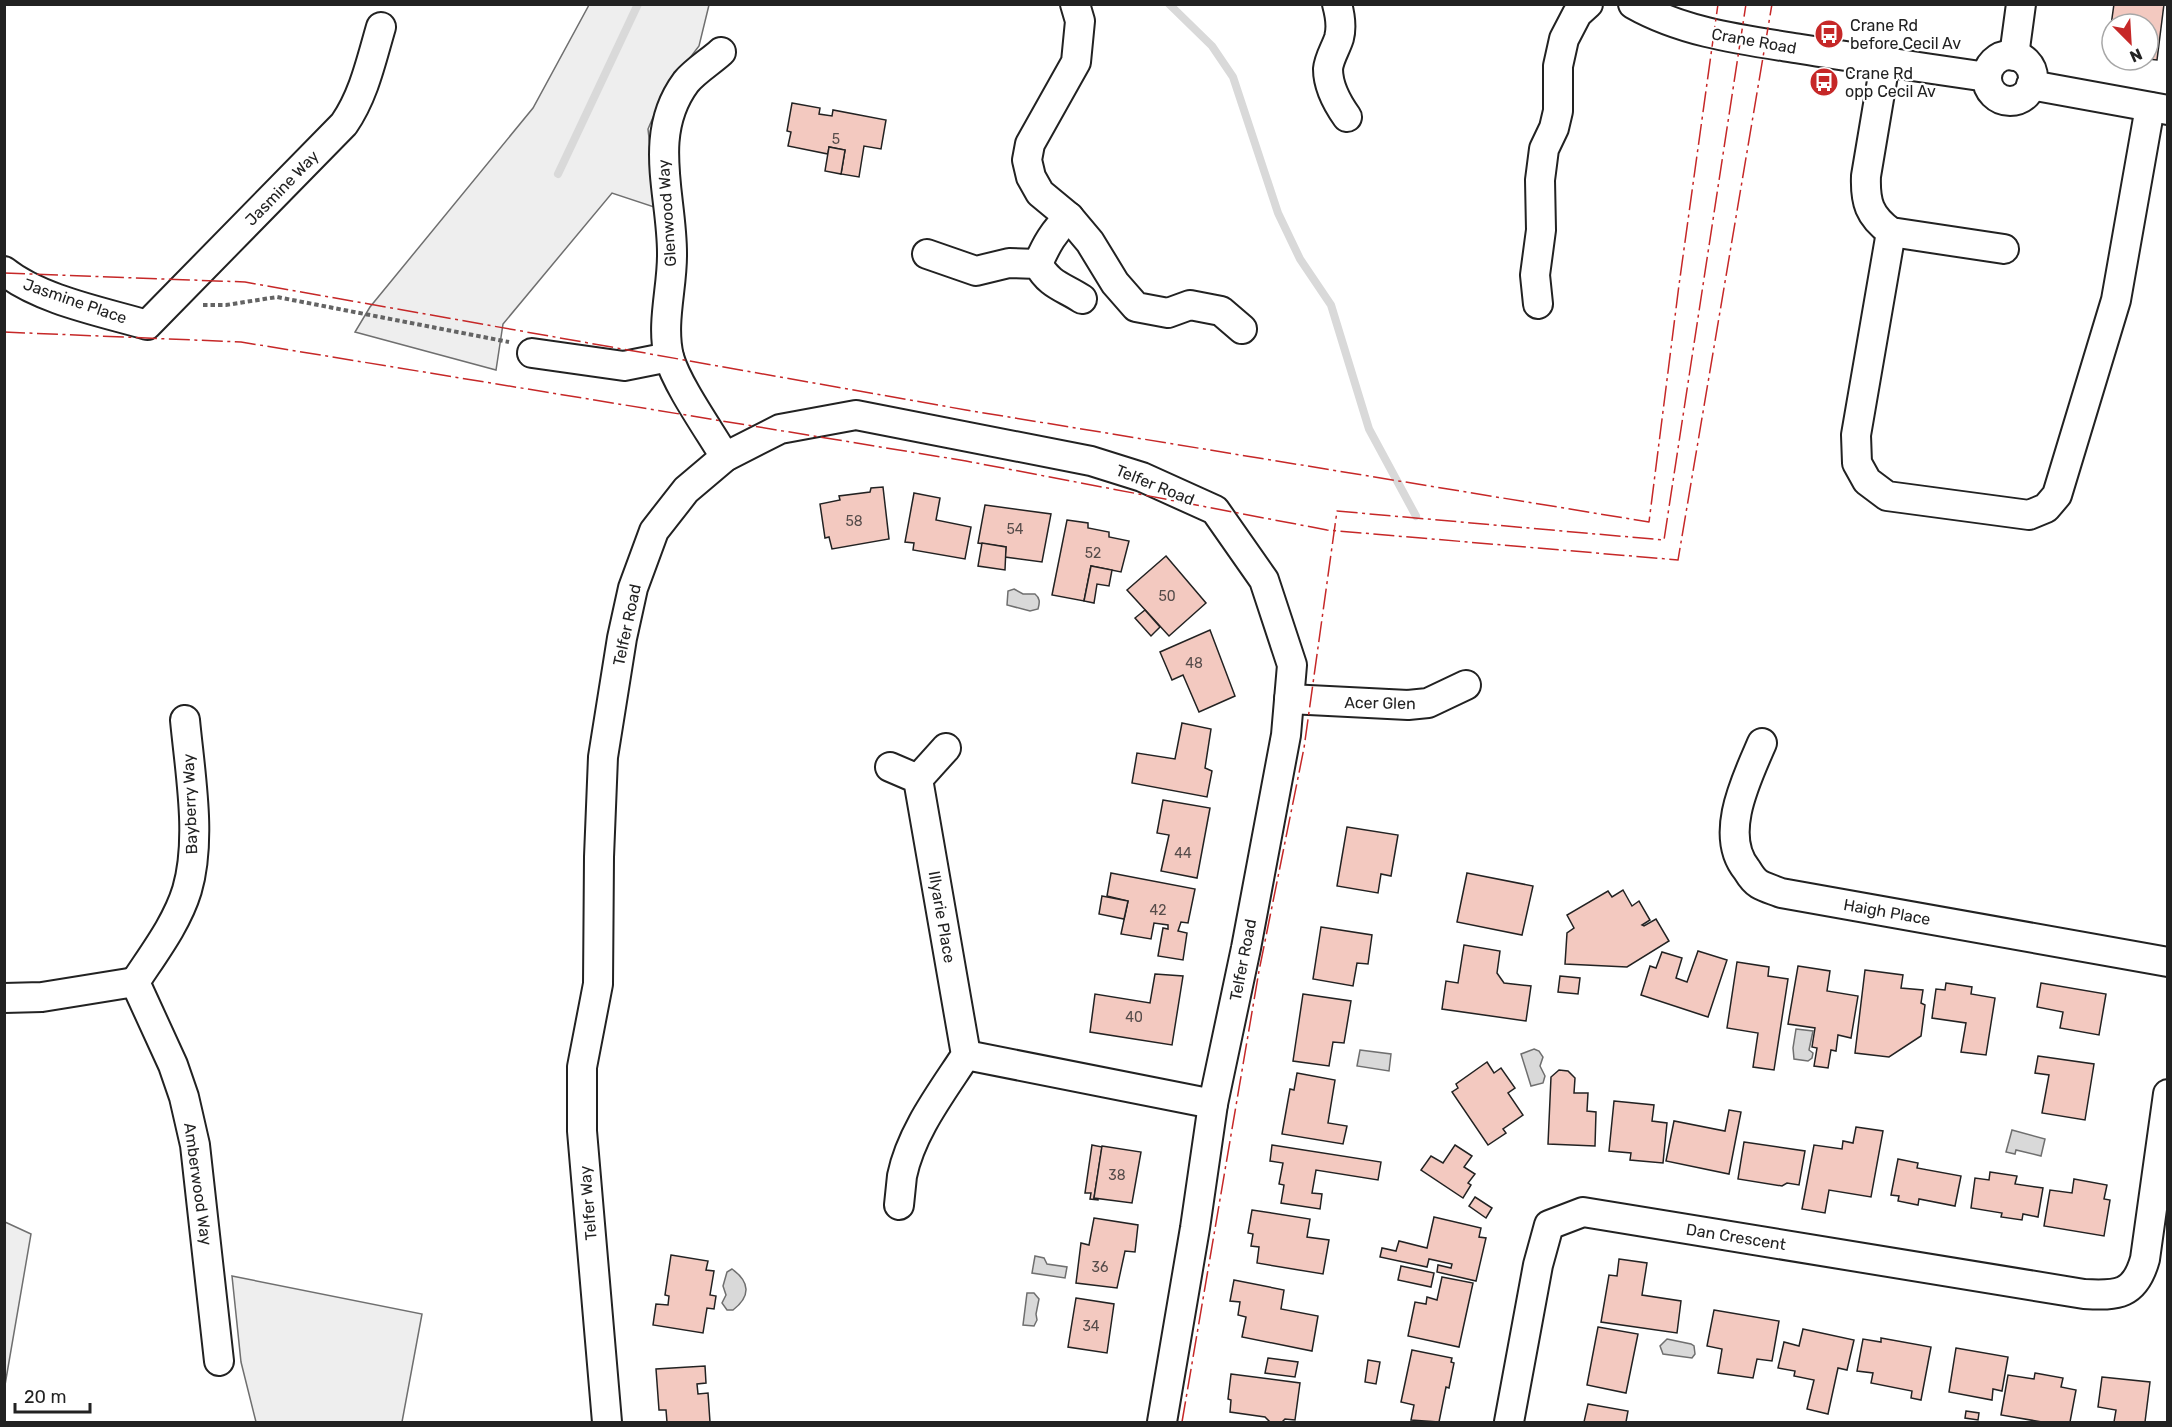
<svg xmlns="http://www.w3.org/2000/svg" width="2172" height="1427" font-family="Rubik,sans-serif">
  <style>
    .green { fill: #eee; stroke: #6f6f6f; stroke-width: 1.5 }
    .water { fill: #d9d9d9; stroke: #6f6f6f; stroke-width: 1.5 }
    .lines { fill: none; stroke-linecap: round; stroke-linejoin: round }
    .stream { stroke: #d9d9d9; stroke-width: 8 }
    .building { fill: #f3c9c0; stroke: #222; stroke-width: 1.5 }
    .minor-casing { stroke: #222; stroke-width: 32 }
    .path { stroke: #646464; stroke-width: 4; stroke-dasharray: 4.5 3; stroke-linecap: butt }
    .minor { stroke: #fff; stroke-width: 28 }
    .power { stroke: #c62828; stroke-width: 1.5; stroke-dasharray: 21 4.5 3 4.5; stroke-linecap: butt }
    .labels { text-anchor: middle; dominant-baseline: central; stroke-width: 4.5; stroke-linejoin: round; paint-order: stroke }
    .number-label { font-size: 14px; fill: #564c4a }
    .poi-label { font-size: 16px; fill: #222; stroke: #fff; text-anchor: start }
    .street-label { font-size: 16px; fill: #222; stroke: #fff }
  </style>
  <rect width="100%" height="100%" fill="#fff"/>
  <g class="green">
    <polygon points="589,5 709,5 699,46 664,92 648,129 657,208 612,193 503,324 496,370 355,332 370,307 533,108"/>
    <polygon points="5,1222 31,1234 5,1385"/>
    <polygon points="232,1276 422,1314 402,1422 256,1422 241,1362"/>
  </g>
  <g class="water">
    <path d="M1014,589L1023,594H1035C1040,598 1040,602 1038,609L1030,611L1007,605L1008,591Z"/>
    <polygon points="1796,1029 1813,1031 1809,1050 1813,1053 1812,1058 1808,1061 1794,1059 1793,1048"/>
    <polygon points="1534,1049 1539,1051 1543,1057 1540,1066 1545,1076 1543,1083 1531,1086 1521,1054"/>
    <polygon points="1360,1050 1391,1054 1389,1071 1357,1066"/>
    <polygon points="2012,1130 2045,1139 2041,1156 2016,1150 2015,1154 2006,1152"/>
    <polygon points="1035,1256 1044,1258 1047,1264 1067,1267 1065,1278 1032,1273"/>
    <path d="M732,1269C750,1282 751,1296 733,1310H727L722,1303L726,1295L723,1286L727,1272Z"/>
    <polygon points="1027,1293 1034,1293 1039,1299 1036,1314 1037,1320 1034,1326 1023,1325"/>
    <polygon points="1667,1339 1691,1344 1694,1346 1695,1354 1692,1358 1663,1354 1660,1346"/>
  </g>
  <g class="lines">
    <g class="stream">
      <polyline points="1169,4 1212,46 1233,77 1278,213 1300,259 1331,305 1369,429 1416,516"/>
      <polyline points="558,174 638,4"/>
    </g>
  </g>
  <g class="building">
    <polygon points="2114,4 2164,4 2157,60 2148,59 2148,24 2112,24 2112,54 2107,54"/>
    <polygon points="792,103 820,108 819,114 832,116 833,110 886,120 881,149 864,146 859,177 841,174 845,150 829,147 828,154 788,146 791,132 787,131"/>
    <polygon points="829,147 845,150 841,174 825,171"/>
    <polygon points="883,487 889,539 832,549 829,537 825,538 820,504 840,500 839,496 870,492 871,488"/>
    <polygon points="914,493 940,498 936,520 971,527 965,559 913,550 914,543 905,542"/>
    <polygon points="985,505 1051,514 1042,562 1005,557 1006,547 978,543"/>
    <polygon points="1067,520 1088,523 1088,528 1109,532 1109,537 1129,541 1121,572 1091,566 1084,601 1052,595"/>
    <polygon points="982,543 1006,547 1005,570 978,566"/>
    <polygon points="1166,556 1206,603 1169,636 1127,590"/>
    <polygon points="1091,566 1112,570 1109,586 1097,584 1094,603 1084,601"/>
    <polygon points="1145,610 1160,627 1151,636 1135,618"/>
    <polygon points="1210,630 1235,696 1199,712 1183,675 1172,680 1160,652"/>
    <polygon points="1182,723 1211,729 1205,768 1212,771 1207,797 1132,783 1137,753 1175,759"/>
    <polygon points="1163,800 1210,808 1197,878 1161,871 1169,835 1157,833"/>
    <polygon points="1347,827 1398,835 1391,876 1381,874 1378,893 1337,886"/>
    <polygon points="1111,873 1195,889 1188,923 1181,922 1178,931 1187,933 1183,960 1158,956 1163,928 1168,929 1168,925 1154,923 1151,939 1121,934 1128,901 1107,896"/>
    <polygon points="1467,873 1533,886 1522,935 1457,922"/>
    <polygon points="1623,890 1632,906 1639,901 1650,920 1642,925 1644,926 1656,919 1669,941 1627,967 1565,964 1567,933 1574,928 1567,915 1608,891 1612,897"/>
    <polygon points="1102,896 1128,901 1124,919 1099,914"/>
    <polygon points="1321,927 1372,935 1368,964 1357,963 1353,986 1313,979"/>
    <polygon points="1464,945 1500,951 1497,973 1504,983 1531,986 1526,1021 1442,1009 1446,981 1458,983"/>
    <polygon points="1698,951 1727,960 1708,1017 1641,995 1650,966 1656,968 1662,952 1682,958 1676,978 1687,982"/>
    <polygon points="1737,962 1769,967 1768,976 1788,979 1774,1070 1753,1067 1758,1033 1727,1028"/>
    <polygon points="1798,966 1830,971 1827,991 1858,996 1851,1038 1838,1035 1836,1051 1831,1050 1828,1068 1814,1066 1817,1048 1812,1047 1815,1028 1788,1024"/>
    <polygon points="1865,970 1903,975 1901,988 1923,990 1921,1003 1925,1005 1921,1036 1889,1057 1855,1053"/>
    <polygon points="1155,974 1183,976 1172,1045 1090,1032 1095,994 1150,1003"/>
    <polygon points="1560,976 1580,978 1578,994 1558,992"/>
    <polygon points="1946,983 1972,987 1971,994 1995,998 1986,1055 1961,1052 1966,1023 1932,1018 1936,989 1945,990"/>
    <polygon points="2041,983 2106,994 2099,1035 2060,1028 2063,1012 2037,1007"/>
    <polygon points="1303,994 1351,1001 1344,1043 1333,1042 1329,1066 1293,1061"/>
    <polygon points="2038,1056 2094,1064 2085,1120 2042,1113 2049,1075 2035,1073"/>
    <polygon points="1487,1062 1494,1073 1501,1068 1515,1088 1508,1093 1523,1115 1503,1129 1506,1133 1488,1145 1452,1092 1458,1088 1456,1084"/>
    <polygon points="1559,1070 1568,1071 1575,1078 1574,1093 1588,1093 1587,1111 1596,1112 1595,1146 1548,1144 1551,1077"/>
    <polygon points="1297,1073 1335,1080 1328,1123 1347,1126 1343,1144 1282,1134 1290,1089 1294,1090"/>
    <polygon points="1614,1101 1654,1105 1652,1121 1667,1123 1663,1163 1630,1160 1631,1153 1609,1151"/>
    <polygon points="1729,1110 1741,1112 1729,1174 1666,1161 1674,1121 1725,1131"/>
    <polygon points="1856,1127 1883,1131 1871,1197 1829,1190 1825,1213 1802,1209 1814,1145 1842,1149 1843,1141 1853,1143"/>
    <polygon points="1744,1142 1805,1151 1799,1185 1787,1183 1782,1186 1738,1179"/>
    <polygon points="1092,1145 1102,1147 1094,1198 1098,1198 1098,1200 1090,1199 1091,1193 1085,1193"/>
    <polygon points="1272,1145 1381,1162 1378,1180 1316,1170 1312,1193 1322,1194 1320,1209 1281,1203 1284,1185 1279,1184 1283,1163 1270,1161"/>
    <polygon points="1455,1145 1472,1156 1464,1167 1475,1174 1468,1183 1471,1185 1463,1198 1421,1170 1431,1156 1443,1163"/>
    <polygon points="1102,1146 1141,1152 1132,1203 1094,1198"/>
    <polygon points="1898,1159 1918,1163 1917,1168 1961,1176 1955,1206 1919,1199 1918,1205 1898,1201 1899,1196 1891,1195"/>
    <polygon points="1990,1172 2017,1176 2015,1184 2043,1188 2038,1217 2023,1214 2022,1220 2001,1217 2002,1213 1971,1208 1975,1178 1989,1180"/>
    <polygon points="2074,1179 2107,1185 2104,1199 2110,1200 2104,1236 2044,1226 2050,1190 2072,1193"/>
    <polygon points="1475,1197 1492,1208 1486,1218 1469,1206"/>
    <polygon points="1252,1210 1310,1219 1307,1237 1329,1240 1323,1274 1257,1263 1259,1247 1251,1246 1253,1234 1248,1233"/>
    <polygon points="1434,1217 1481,1228 1479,1237 1486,1238 1476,1281 1437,1272 1438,1265 1451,1268 1452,1264 1429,1259 1427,1267 1380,1257 1382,1248 1396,1251 1399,1241 1427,1248"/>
    <polygon points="1094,1218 1138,1225 1135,1252 1125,1251 1117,1288 1076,1283 1081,1243 1089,1245"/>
    <polygon points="671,1255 708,1261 706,1270 714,1271 710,1295 716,1296 714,1309 707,1308 703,1333 653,1325 656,1304 668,1305 669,1296 665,1295"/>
    <polygon points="1619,1259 1647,1263 1642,1295 1681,1301 1677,1333 1601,1322 1609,1275 1617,1276"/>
    <polygon points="1401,1266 1434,1273 1431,1287 1398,1280"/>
    <polygon points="1442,1277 1473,1283 1459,1347 1408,1336 1415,1302 1426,1304 1427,1297 1437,1300"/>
    <polygon points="1234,1280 1284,1290 1281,1309 1318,1316 1312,1351 1242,1337 1246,1317 1238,1315 1240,1302 1230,1301"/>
    <polygon points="1076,1298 1114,1304 1107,1353 1068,1347"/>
    <polygon points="1714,1310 1779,1321 1772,1361 1757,1359 1753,1378 1718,1373 1722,1349 1707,1346"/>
    <polygon points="1598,1327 1638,1334 1626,1393 1587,1385"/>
    <polygon points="1803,1329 1854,1340 1847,1370 1838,1368 1828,1414 1807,1409 1814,1380 1794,1376 1795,1371 1778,1368 1784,1342 1799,1346"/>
    <polygon points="1881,1338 1931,1347 1921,1400 1911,1398 1912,1391 1871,1383 1873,1373 1857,1371 1863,1339 1881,1342"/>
    <polygon points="1956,1348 2008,1357 2002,1391 1993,1389 1992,1400 1949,1392"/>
    <polygon points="1412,1350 1452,1358 1451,1362 1454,1363 1449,1388 1446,1387 1439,1422 1411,1420 1414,1405 1401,1402"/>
    <polygon points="1268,1358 1298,1362 1295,1377 1265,1373"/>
    <polygon points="1368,1360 1380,1362 1376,1384 1365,1382"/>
    <polygon points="705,1366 706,1383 697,1384 698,1394 708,1393 710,1422 667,1422 666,1410 659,1410 656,1369"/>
    <polygon points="2035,1373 2063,1378 2061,1387 2076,1390 2070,1422 2042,1422 2001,1415 2008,1375 2034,1379"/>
    <polygon points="1231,1374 1300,1383 1295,1420 1285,1419 1282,1422 1270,1422 1265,1417 1230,1412 1231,1400 1228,1399"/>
    <polygon points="2102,1377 2150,1382 2145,1422 2114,1422 2116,1410 2098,1407"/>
    <polygon points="1588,1404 1628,1411 1626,1422 1584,1422"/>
    <polygon points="1966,1411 1979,1413 1978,1420 1965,1418"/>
  </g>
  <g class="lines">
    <g class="minor-casing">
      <g id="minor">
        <polyline points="1075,4 1080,21 1076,62 1030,144 1027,160 1031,177 1040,193 1069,217 1090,242 1115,283 1136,307 1168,313 1190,305 1221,311 1242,329"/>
        <path d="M1337,4C1340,15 1342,27 1339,38C1336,48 1329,58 1328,69C1328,87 1337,103 1347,117"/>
        <path d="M1633,4C1684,33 1744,40 1801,49C1863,59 1925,68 1987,77"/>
        <path d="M721,52C710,62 695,71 686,82C646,136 673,197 672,256C672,289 661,324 669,357C677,385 709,430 725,457"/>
        <circle cx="2010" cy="78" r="23"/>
        <polyline points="2014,56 2021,4"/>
        <path d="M1885,63L1866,176C1865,202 1869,216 1891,232L2004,249"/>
        <polyline points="2031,85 2168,110"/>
        <polyline points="1891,232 1856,435 1857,463 1867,481 1887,496 2029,515 2046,508 2057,495 2116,300 2150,107"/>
        <path d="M927,254L976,271L1009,263L1038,264C1049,285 1064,287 1082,299"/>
        <path d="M1038,264C1046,245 1054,231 1069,217"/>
        <path d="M4,271C40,300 103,312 147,325L344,124C364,95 371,61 381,27"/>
        <polyline points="1538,304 1535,275 1541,230 1540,180 1544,149 1554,128 1558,111 1558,66 1564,39 1577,14 1588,4"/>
        <polyline points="532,353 624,366 669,357"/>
        <polyline points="1289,699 1408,705 1428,703 1466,685"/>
        <path d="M1762,743C1747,778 1718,835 1747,870C1750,875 1754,881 1759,884C1766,888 1774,890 1781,893L2168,962"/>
        <path d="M890,767L918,779L966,1055C942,1092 911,1132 902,1176C901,1186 900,1195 899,1205"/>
        <polyline points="918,779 946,748"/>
        <polyline points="135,982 173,1065 184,1097 195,1145 219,1361"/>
        <path d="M135,982C154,953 177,923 187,890C202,839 190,773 185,720"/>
        <polyline points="4,998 42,997 135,982"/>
        <polyline points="966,1055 1213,1104"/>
        <polyline points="607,1422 582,1131 582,1067 598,984 599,857 603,757 622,638 633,588 654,531 686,490 725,457 780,429 856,415 1091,461 1142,477 1215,510 1264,580 1292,665 1286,735 1246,948 1213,1104 1195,1228 1162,1422"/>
        <path d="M1509,1422L1538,1265L1549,1225L1583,1212L2084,1294C2118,1296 2135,1295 2145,1259L2168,1094"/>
      </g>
    </g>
    <polyline class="path" points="203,305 226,305 277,297 509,342"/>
    <use href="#minor" class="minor"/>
    <g class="power">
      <polyline points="4,273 245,282 966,410 1649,522 1679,285 1718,4"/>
      <polyline points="4,332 241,342 966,461 1327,530 1678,560 1772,4"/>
      <polyline points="1182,1422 1259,971 1304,748 1337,511 1664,540 1746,4"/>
    </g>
  </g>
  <defs>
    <g id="bus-disc" transform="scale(1.5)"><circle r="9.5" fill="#c62828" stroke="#fff"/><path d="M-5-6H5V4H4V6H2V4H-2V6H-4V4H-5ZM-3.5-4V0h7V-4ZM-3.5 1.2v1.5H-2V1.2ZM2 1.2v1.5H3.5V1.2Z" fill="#fff"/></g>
  </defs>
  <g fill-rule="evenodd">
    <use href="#bus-disc" x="1829" y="34"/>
    <use href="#bus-disc" x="1824" y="82"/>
  </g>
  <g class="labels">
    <g class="number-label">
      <text x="836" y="139">5</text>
      <text x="854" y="521">58</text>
      <text x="1015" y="529">54</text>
      <text x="1093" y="553">52</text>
      <text x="1167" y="596">50</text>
      <text x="1194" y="663">48</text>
      <text x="1183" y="853">44</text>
      <text x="1158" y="910">42</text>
      <text x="1134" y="1017">40</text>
      <text x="1117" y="1175">38</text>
      <text x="1100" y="1267">36</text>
      <text x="1091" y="1326">34</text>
    </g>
    <g class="poi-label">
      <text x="1850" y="25">Crane Rd<tspan x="1850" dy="18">before Cecil Av</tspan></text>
      <text x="1845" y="73">Crane Rd<tspan x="1845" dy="18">opp Cecil Av</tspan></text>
    </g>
    <g class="street-label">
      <text transform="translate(1754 41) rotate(10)">Crane Road</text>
      <text transform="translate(282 188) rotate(-46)">Jasmine Way</text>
      <text transform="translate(667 213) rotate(-94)">Glenwood Way</text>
      <text transform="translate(75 301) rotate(19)">Jasmine Place</text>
      <text transform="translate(1155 485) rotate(22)">Telfer Road</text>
      <text transform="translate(627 625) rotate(-78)">Telfer Road</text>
      <text transform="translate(1380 703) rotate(1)">Acer Glen</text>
      <text transform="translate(190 804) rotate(-92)">Bayberry Way</text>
      <text transform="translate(1887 912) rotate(10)">Haigh Place</text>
      <text transform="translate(942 917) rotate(80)">Illyarie Place</text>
      <text transform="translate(1243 960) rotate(-79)">Telfer Road</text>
      <text transform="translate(198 1184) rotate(82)">Amberwood Way</text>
      <text transform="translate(588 1203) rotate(-95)">Telfer Way</text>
      <text transform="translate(1736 1237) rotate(9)">Dan Crescent</text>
    </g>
  </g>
  <rect width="2172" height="1427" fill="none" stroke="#222222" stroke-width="12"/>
  <g transform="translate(2130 42) rotate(156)"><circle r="28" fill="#ffffff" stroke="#a7a7a7" stroke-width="1.5"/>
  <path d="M0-4.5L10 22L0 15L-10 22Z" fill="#c62828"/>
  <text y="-9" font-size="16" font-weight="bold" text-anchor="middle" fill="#222222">N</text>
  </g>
  <path d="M15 1403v9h75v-9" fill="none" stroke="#222222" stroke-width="3"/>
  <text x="24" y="1403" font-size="18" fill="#222222" stroke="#ffffff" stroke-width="4.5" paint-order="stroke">20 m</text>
</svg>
